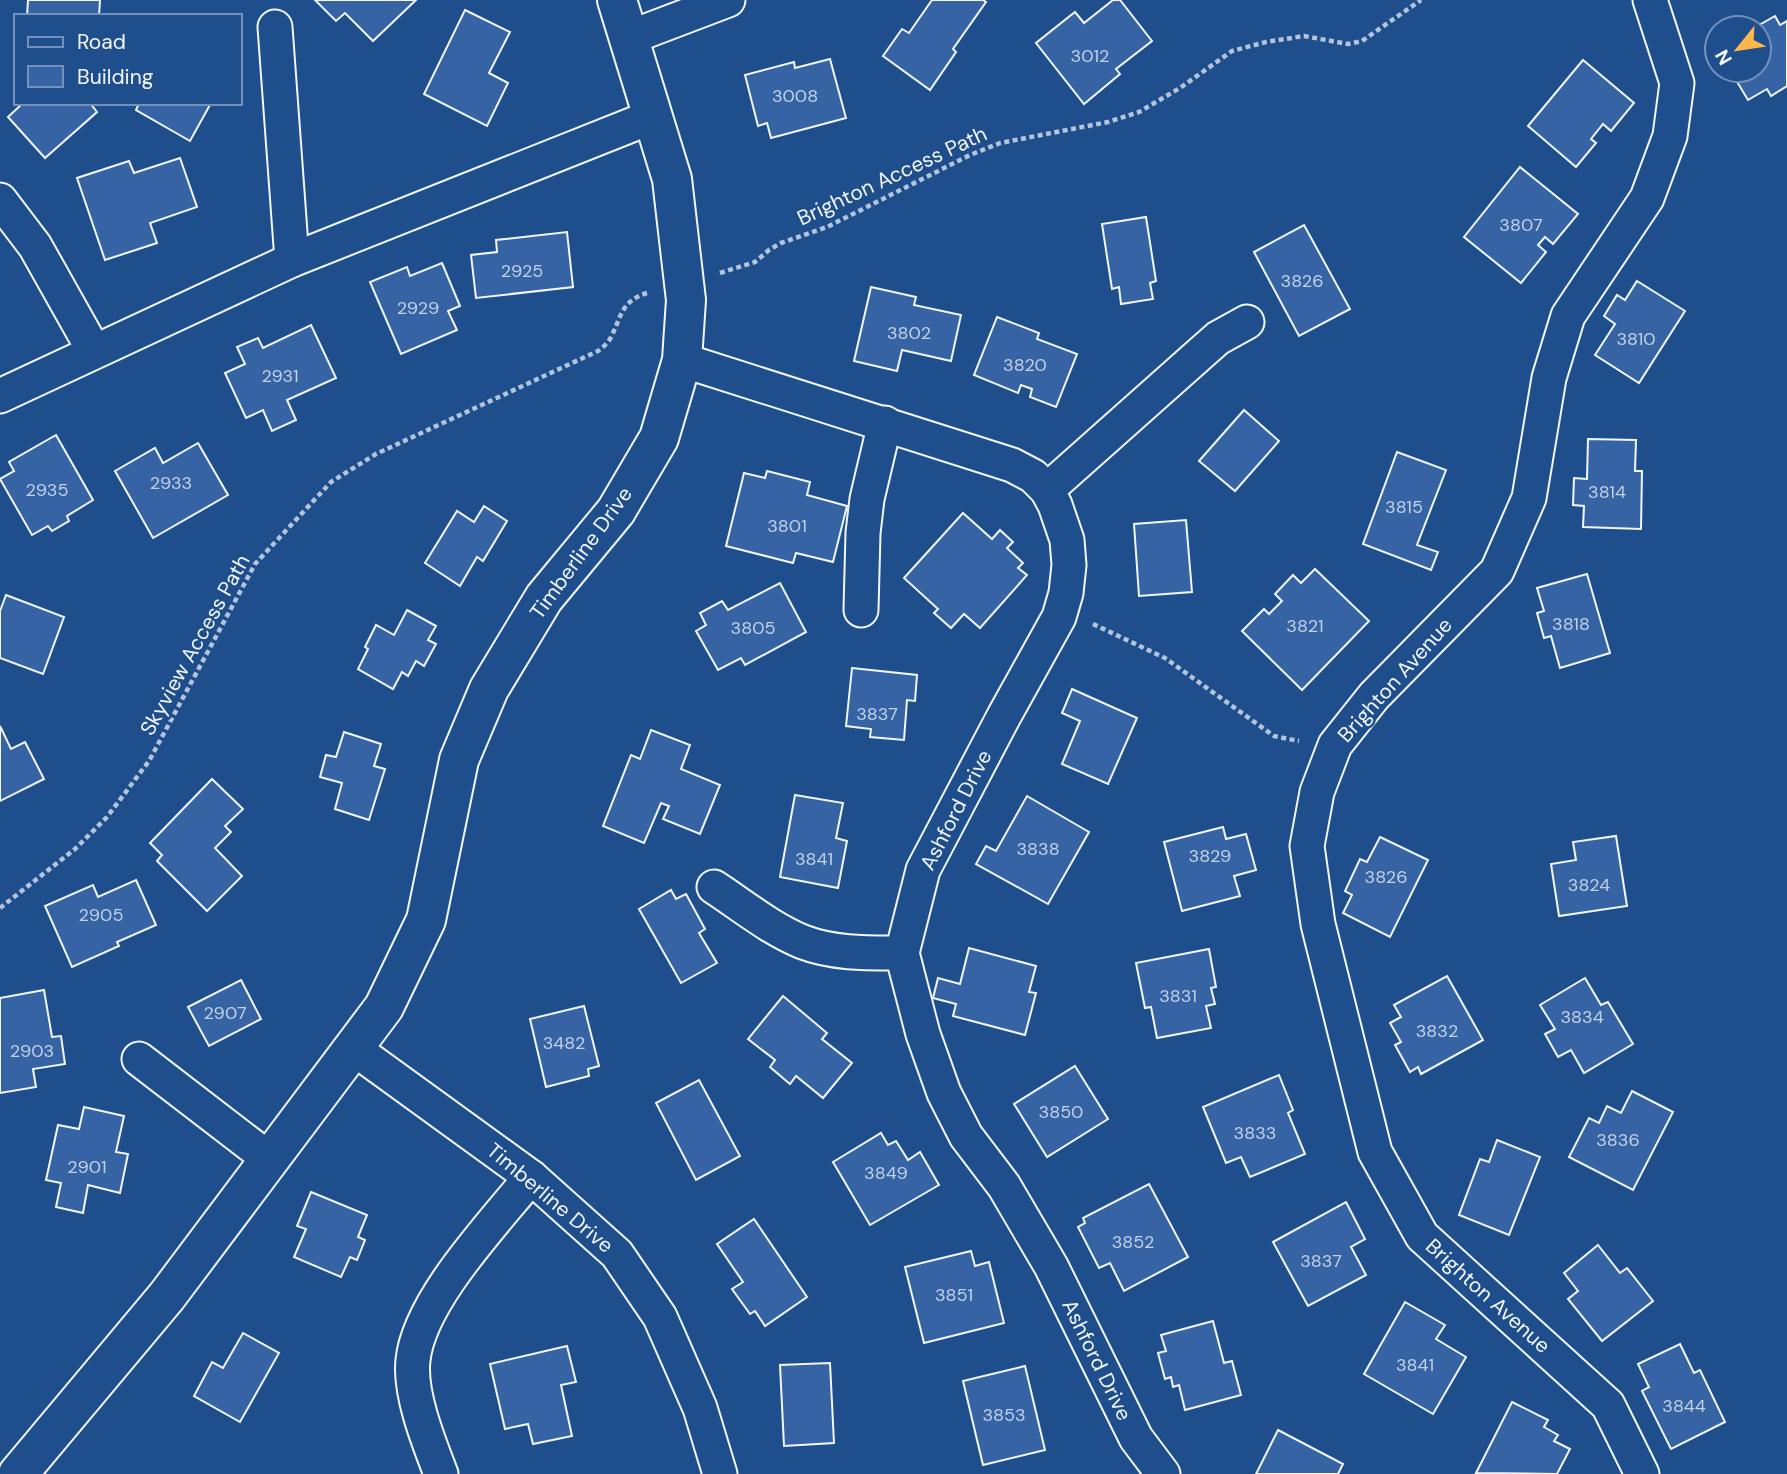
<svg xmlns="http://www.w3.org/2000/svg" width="1787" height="1474" font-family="'DM Sans',sans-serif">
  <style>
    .building { fill: #3563a3; stroke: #f2f6ff; stroke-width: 2 }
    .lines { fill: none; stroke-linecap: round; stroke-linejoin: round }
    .minor-casing { stroke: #f2f6ff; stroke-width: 37 }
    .tertiary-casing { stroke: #f2f6ff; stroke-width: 42 }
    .path { stroke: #b3c4dc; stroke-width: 4.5; stroke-dasharray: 5 3.5; stroke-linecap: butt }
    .minor { stroke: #1f4e8c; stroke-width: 33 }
    .tertiary { stroke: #1f4e8c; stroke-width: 38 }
    .labels { text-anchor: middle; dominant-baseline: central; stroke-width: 5; stroke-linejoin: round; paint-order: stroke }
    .number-label { font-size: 18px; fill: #c3d1e8 }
    .street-label { font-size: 21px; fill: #f2f6ff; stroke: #1f4e8c }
  </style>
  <rect width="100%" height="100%" fill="#1f4e8c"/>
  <g class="building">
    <polygon points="28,0 100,0 99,16 27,16"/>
    <polygon points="315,0 416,0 373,41 345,13 336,21"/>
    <polygon points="932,0 983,0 986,2 953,49 956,52 930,90 883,56 902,29 909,33"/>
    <polygon points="1113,0 1120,0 1152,41 1116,69 1120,74 1084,104 1036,43 1075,12 1084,23"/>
    <polygon points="465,10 510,32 489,73 508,83 487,126 424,94"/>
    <polygon points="1775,16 1780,25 1787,21 1787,86 1771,96 1767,89 1748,100 1730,70 1759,70 1759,28 1754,28"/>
    <polygon points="830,59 846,118 771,138 767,123 758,126 745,75 794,62 795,68"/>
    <polygon points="1583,60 1634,103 1611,131 1603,124 1591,139 1596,143 1576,167 1528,126"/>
    <polygon points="23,103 90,103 97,112 45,158 8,117"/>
    <polygon points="139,103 211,103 190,141 136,110"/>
    <polygon points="180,158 197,207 150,223 157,243 105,260 77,178 129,161 134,173"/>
    <polygon points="1520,167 1578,214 1553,244 1545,237 1538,245 1546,252 1521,283 1464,237"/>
    <polygon points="1146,217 1156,281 1150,283 1153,299 1121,304 1119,287 1112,289 1102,224"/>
    <polygon points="1304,225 1350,309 1299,336 1254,252"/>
    <polygon points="567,232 573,287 476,298 471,255 497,252 496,240"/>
    <polygon points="442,263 460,306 448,311 457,330 401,354 370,282 407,267 410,276"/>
    <polygon points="1637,281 1685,311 1639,383 1595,355 1615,324 1604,316 1617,295 1625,300"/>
    <polygon points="871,287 916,297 914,305 961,315 951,361 902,350 897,371 854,361"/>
    <polygon points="997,317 1039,333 1037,339 1077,354 1056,407 1030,397 1032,389 1021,385 1018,393 974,375"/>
    <polygon points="311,325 336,378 287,400 296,420 272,431 263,410 246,418 225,373 245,364 237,347 258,338 263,348"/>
    <polygon points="1244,410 1279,441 1235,491 1199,461"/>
    <polygon points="56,435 93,500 67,516 69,521 52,531 48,526 32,535 0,479 14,471 9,462"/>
    <polygon points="1588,439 1636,440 1635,471 1642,471 1641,529 1583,527 1584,506 1573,505 1574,478 1587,479"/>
    <polygon points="198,443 228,495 153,538 115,471 155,448 163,463"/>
    <polygon points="1397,452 1446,470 1417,545 1438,552 1431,570 1363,544"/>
    <polygon points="767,471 810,482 807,495 847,506 833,562 796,553 793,563 726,546 744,473 765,478"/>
    <polygon points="484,506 507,521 483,561 477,557 460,586 425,563 457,511 474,522"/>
    <polygon points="963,513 992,539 1000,530 1013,542 1007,548 1023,563 1018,568 1027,575 980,628 964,614 951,628 934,613 938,609 904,578"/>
    <polygon points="1186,520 1192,592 1139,596 1134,524"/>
    <polygon points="1315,569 1369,621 1302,690 1242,631 1264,609 1269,614 1282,601 1275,594 1293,575 1301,583"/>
    <polygon points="1587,574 1610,653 1560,668 1551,636 1544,638 1537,613 1544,611 1537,588"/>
    <polygon points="780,583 806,632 745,665 741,658 718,670 696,631 706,625 700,613 722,601 728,610"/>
    <polygon points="6,595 64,617 43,674 0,658 0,611"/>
    <polygon points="407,610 436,626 428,640 436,644 424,666 416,661 408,676 402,672 393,689 358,669 368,649 365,647 376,625 394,635"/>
    <polygon points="852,668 917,675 915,701 907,700 904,740 870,737 871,729 846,726"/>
    <polygon points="1072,689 1137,718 1108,784 1062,764 1080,721 1062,713"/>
    <polygon points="0,726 11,749 25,742 44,779 0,801"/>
    <polygon points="651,730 690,745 681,769 720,785 700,834 663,819 669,806 661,803 644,843 603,826 631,755 640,759"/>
    <polygon points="344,732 381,744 374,766 385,769 369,820 335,809 342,783 320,777 326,755 336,757"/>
    <polygon points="212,779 243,809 225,826 231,832 215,848 242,876 207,911 157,861 162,855 150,843"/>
    <polygon points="795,795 843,803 836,838 847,841 838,888 780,877"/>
    <polygon points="1027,796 1089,832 1048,904 976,864 986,846 996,851"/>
    <polygon points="1223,827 1226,839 1246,834 1256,870 1234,876 1240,896 1182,911 1164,842"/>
    <polygon points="1616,836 1627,906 1559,916 1551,864 1576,860 1573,842"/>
    <polygon points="1380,837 1428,860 1390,937 1343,913 1352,895 1345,891 1360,859 1367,862"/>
    <polygon points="136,880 156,925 117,942 119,946 72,967 45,906 93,885 98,897"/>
    <polygon points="671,890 676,899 686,894 705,929 699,933 717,963 681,983 639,909"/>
    <polygon points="969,948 1036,966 1029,992 1036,993 1025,1035 953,1016 956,1004 933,998 938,978 960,984"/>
    <polygon points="1209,949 1216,987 1211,988 1215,1004 1206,1006 1211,1028 1157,1038 1151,1007 1145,1008 1136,963"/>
    <polygon points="1447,976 1483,1040 1421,1074 1418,1067 1410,1072 1395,1045 1401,1042 1390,1023 1401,1017 1394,1005"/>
    <polygon points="1585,978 1601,1005 1608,1002 1633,1044 1584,1073 1571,1050 1558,1057 1545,1034 1555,1029 1540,1005"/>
    <polygon points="241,980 261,1019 209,1046 188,1007"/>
    <polygon points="44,990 52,1037 61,1036 65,1064 33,1069 36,1087 0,1093 0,998"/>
    <polygon points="783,996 827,1033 822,1039 852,1063 823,1098 796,1076 790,1084 770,1067 775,1060 748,1039"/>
    <polygon points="584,1006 599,1066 588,1069 589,1076 546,1087 530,1019"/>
    <polygon points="1075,1066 1108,1119 1047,1157 1014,1104"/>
    <polygon points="1279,1075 1293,1110 1288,1113 1305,1154 1250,1177 1241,1157 1226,1163 1203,1107"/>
    <polygon points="699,1080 740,1156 696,1180 656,1103"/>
    <polygon points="1632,1091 1673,1112 1633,1190 1569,1157 1589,1118 1599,1123 1607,1106 1621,1113"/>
    <polygon points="84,1107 124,1116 116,1152 128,1154 120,1193 88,1185 83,1213 56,1207 61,1183 46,1180 58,1125 79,1129"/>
    <polygon points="881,1133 888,1145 896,1141 908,1160 920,1152 939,1185 870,1225 833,1162"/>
    <polygon points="1497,1140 1540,1157 1509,1235 1459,1215 1480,1159 1489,1162"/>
    <polygon points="1149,1184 1188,1257 1124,1291 1110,1263 1099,1268 1078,1227 1085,1223 1083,1218"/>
    <polygon points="311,1192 367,1215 358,1237 365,1240 357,1260 350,1257 341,1277 294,1257 306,1229 297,1226"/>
    <polygon points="1346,1202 1365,1239 1351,1247 1366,1275 1308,1306 1273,1242"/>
    <polygon points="754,1219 807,1297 765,1326 755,1311 750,1314 732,1289 743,1282 717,1244"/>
    <polygon points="1598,1245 1620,1273 1627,1268 1653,1301 1602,1341 1568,1299 1578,1291 1564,1273"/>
    <polygon points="971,1251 975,1266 989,1262 1004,1323 924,1343 905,1267"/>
    <polygon points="1405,1302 1445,1325 1436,1339 1466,1357 1433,1414 1364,1374"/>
    <polygon points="1213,1321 1224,1363 1232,1361 1241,1395 1185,1410 1179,1385 1173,1387 1171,1377 1165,1379 1158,1353 1166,1351 1161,1335"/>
    <polygon points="243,1333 279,1353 240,1422 194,1396 212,1362 223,1368"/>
    <polygon points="1680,1344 1694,1373 1700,1370 1725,1422 1671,1449 1642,1391 1649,1387 1638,1364"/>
    <polygon points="567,1346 576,1382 561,1385 572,1436 533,1444 528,1424 505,1429 490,1364"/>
    <polygon points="830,1363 834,1443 784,1446 780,1365"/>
    <polygon points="1025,1366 1045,1450 983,1465 963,1381"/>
    <polygon points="1512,1402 1548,1420 1544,1427 1558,1435 1554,1441 1570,1449 1557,1474 1476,1473"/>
    <polygon points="1278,1430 1343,1464 1338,1474 1256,1474"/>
  </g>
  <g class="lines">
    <g class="minor-casing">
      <g id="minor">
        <polyline points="275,27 292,260"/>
        <polyline points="628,38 728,0"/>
        <polyline points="0,200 35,246 94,351"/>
        <polyline points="682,360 1012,465 1033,476 1047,490 1055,505 1067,540 1069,565 1066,593 1059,617 1004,716 923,870 902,953 923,1034 944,1093 966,1136 1004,1186 1051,1266 1136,1438 1163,1474"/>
        <polyline points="0,396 292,260 654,116"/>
        <polyline points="1047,490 1201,353 1218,338 1247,322"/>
        <polyline points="861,610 863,533 867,499 885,423"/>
        <path d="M714,887C743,906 771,929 803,942C834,954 869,953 902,953"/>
        <polyline points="353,1048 531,1177 617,1254 660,1317 700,1408 720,1474"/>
        <polyline points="139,1059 269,1159"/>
        <path d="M441,1474C429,1443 409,1393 413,1360C419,1301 493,1224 531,1177"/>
        <polyline points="1642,1474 1608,1405 1422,1236 1375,1152 1318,924 1307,846 1317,792 1335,745 1374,696 1497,571 1529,498 1549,378 1568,316 1647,198 1670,136 1677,83 1650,0"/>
      </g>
    </g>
    <g class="tertiary-casing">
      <polyline id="tertiary" points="18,1474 167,1296 384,1007 426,920 459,760 489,689 544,598 616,511 659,438 682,360 686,300 684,283 672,179 617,0"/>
    </g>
    <g class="path">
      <polyline points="720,273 755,262 769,250 781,243 827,227 970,155 1000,143 1108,122 1139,112 1180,88 1232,51 1266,42 1304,36 1348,44 1362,41 1421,0"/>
      <polyline points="1093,624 1165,658 1274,736 1299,741"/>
      <path d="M0,908L75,849L107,817L149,761L255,564L331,482L376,454L598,351C602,348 607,344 610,339C621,319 620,301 647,293"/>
    </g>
    <use href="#minor" class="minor"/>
    <use href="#tertiary" class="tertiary"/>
  </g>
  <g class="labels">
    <g class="number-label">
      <text x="1090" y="56">3012</text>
      <text x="795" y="96">3008</text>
      <text x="1521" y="225">3807</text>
      <text x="522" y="271">2925</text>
      <text x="1302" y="281">3826</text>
      <text x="418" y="308">2929</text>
      <text x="909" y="333">3802</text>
      <text x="1636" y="339">3810</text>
      <text x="1025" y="365">3820</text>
      <text x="280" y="376">2931</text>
      <text x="171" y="483">2933</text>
      <text x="47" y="490">2935</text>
      <text x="1607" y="492">3814</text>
      <text x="1404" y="507">3815</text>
      <text x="787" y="526">3801</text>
      <text x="1571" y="624">3818</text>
      <text x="1305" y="626">3821</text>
      <text x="753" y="628">3805</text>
      <text x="877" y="714">3837</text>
      <text x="1038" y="849">3838</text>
      <text x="1210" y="856">3829</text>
      <text x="814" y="859">3841</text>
      <text x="1386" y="877">3826</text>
      <text x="1589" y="885">3824</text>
      <text x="101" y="915">2905</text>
      <text x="1178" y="996">3831</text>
      <text x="225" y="1013">2907</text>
      <text x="1582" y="1017">3834</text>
      <text x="1437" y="1031">3832</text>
      <text x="564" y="1043">3482</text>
      <text x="32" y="1051">2903</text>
      <text x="1061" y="1112">3850</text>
      <text x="1255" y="1133">3833</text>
      <text x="1618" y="1140">3836</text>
      <text x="87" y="1167">2901</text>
      <text x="886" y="1173">3849</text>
      <text x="1133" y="1242">3852</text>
      <text x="1321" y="1261">3837</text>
      <text x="954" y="1295">3851</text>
      <text x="1415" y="1365">3841</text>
      <text x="1684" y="1406">3844</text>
      <text x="1004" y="1415">3853</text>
    </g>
    <g class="street-label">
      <text transform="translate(892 176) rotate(-25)">Brighton Access Path</text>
      <text transform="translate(581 553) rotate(-54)">Timberline Drive</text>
      <text transform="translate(195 645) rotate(-61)">Skyview Access Path</text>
      <text transform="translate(1395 680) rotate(-48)">Brighton Avenue</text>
      <text transform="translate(956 810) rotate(-63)">Ashford Drive</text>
      <text transform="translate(550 1198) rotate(40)">Timberline Drive</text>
      <text transform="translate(1488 1296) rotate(42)">Brighton Avenue</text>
      <text transform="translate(1097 1360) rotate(64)">Ashford Drive</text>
    </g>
  </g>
  <rect x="14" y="14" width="228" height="91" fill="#1f4e8c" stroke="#7391ba" stroke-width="2"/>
  <rect x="28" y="37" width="35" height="10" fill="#1f4e8c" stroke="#7391ba" stroke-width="2"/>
  <text x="77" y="49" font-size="21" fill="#f2f6ff">Road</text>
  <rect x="28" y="66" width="35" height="21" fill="#3563a3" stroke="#7391ba" stroke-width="2"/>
  <text x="77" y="84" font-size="21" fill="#f2f6ff">Building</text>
  <g transform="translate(1738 49) rotate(240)"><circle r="33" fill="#1f4e8c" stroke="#7391ba" stroke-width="2"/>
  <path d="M0-5L12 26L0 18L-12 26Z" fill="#ffb74d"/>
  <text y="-10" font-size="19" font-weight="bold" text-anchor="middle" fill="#f2f6ff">N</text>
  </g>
</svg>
